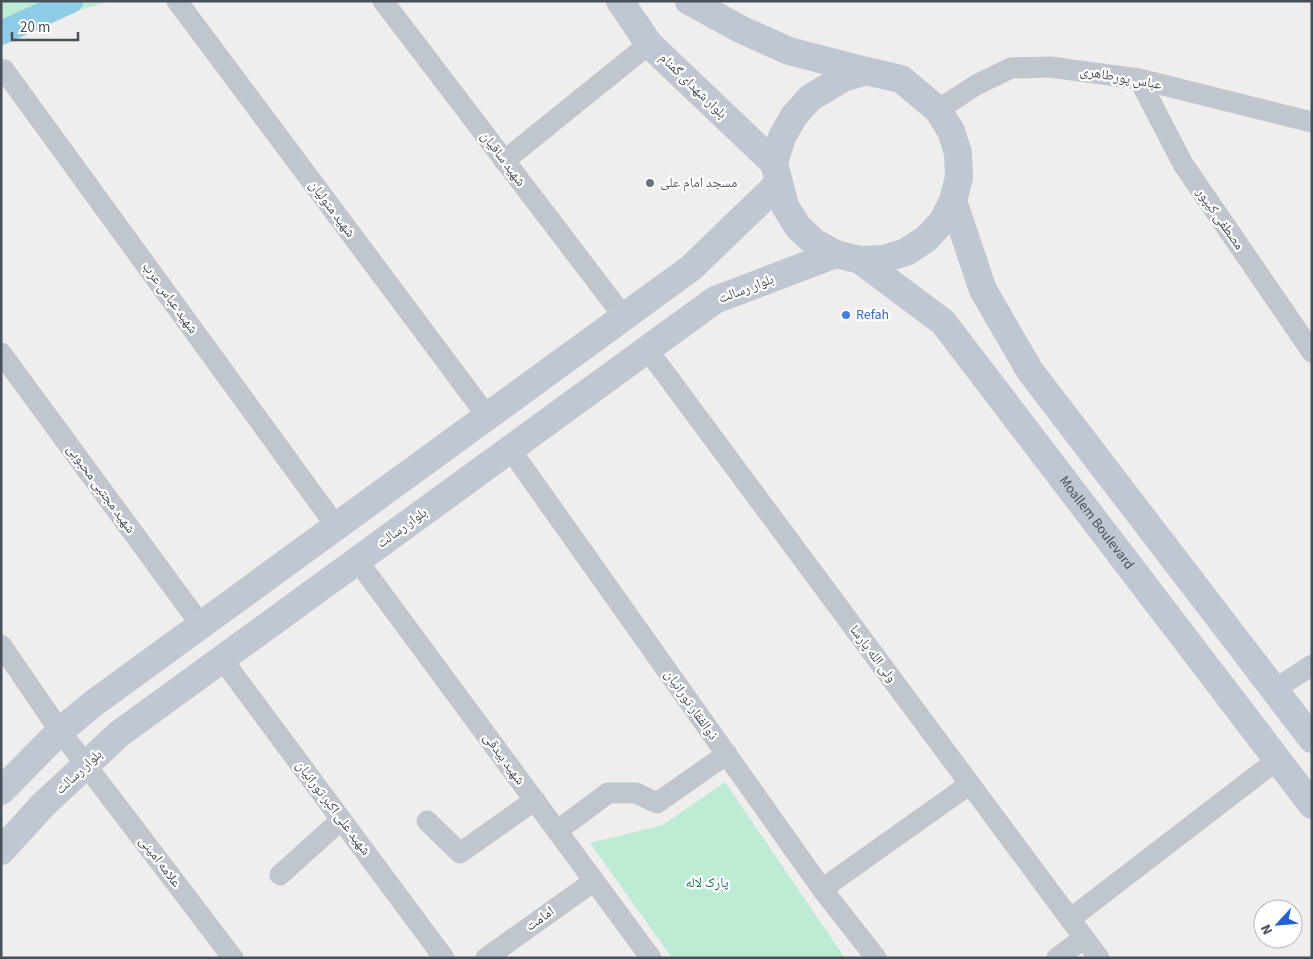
<svg xmlns="http://www.w3.org/2000/svg" width="1313" height="959" font-family="'Source Sans 3','Noto Naskh Arabic',sans-serif">
  <style>
    .green { fill: #beebd3 }
    .lines { fill: none; stroke-linecap: round; stroke-linejoin: round }
    .canal { stroke: #8ecbe5; stroke-width: 24 }
    .minor { stroke: #bfc6ce; stroke-width: 21 }
    .secondary { stroke: #bfc7d3; stroke-width: 28 }
    .worship-dot { fill: #6b7280; stroke: #fff; stroke-width: 2 }
    .shop-dot { fill: #3f7fe0; stroke: #fff; stroke-width: 2 }
    .labels { text-anchor: middle; dominant-baseline: central; stroke-width: 4.5; stroke-linejoin: round; paint-order: stroke }
    .street-label { font-size: 14px; fill: #474f59; stroke: #fff }
    .worship-label { font-size: 14px; fill: #5b616d; stroke: #fff; text-anchor: start }
    .shop-label { font-size: 14px; fill: #366cbe; stroke: #fff; text-anchor: start }
    .park-label { font-size: 14px; fill: #1d7551; stroke: #fff }
  </style>
  <rect width="100%" height="100%" fill="#f0eded"/>
  <g class="green">
    <polygon points="1,1 111,1 1,33"/>
    <polygon points="725,782 845,958 672,958 590,843 663,825"/>
  </g>
  <g class="lines">
    <polyline class="canal" points="1,33 71,1"/>
    <g class="minor">
      <polyline points="177,1 487,416"/>
      <polyline points="383,1 624,317"/>
      <polyline points="1,71 4,70 336,526"/>
      <polyline points="1139,79 1183,164 1312,352"/>
      <polyline points="938,110 976,85 1011,68 1050,67 1139,79 1312,122"/>
      <polyline points="504,161 649,44"/>
      <polyline points="647,349 1099,958"/>
      <polyline points="1,353 201,625"/>
      <polyline points="510,449 822,889 876,958"/>
      <polyline points="357,560 651,958"/>
      <polyline points="1,645 60,731 233,958"/>
      <polyline points="222,659 444,958"/>
      <polyline points="1274,690 1312,665"/>
      <polyline points="427,821 460,853 535,800"/>
      <polyline points="557,831 608,793 636,793 657,803 727,754"/>
      <polyline points="280,875 341,820"/>
      <polyline points="822,889 970,784"/>
      <polyline points="1070,919 1277,760"/>
      <polyline points="486,958 594,881"/>
      <polyline points="1057,958 1084,938"/>
    </g>
    <g class="secondary">
      <polyline points="620,1 649,44 774,163"/>
      <polyline points="689,1 740,29 789,51 866,71"/>
      <polyline points="953,201 983,290 1030,371 1312,739"/>
      <path id="s1" d="M860,260L884,259L906,252L926,239L942,222L953,201L959,177L958,153L951,131L938,110L901,79L866,71L843,78L810,98L794,116L782,137L774,163L785,206L798,227L815,243L836,254L860,260L943,322L1312,805"/>
      <polyline points="1,791 60,731 94,703 691,268 778,184"/>
      <polyline points="1,851 43,805 119,734 715,300 836,254"/>
    </g>
  </g>
  <circle class="worship-dot" cx="650" cy="183" r="5"/>
  <circle class="shop-dot" cx="846" cy="315" r="5"/>
  <g class="labels">
    <g class="street-label">
      <text transform="translate(1121 78) rotate(10)">عباس پورطاهری</text>
      <text transform="translate(693 86) rotate(44)">بلوار شهدای گمنام</text>
      <text transform="translate(503 159) rotate(53)">شهید ساقیان</text>
      <text transform="translate(332 209) rotate(53)">شهید متولیان</text>
      <text transform="translate(1220 219) rotate(55)">مصطفی کیپور</text>
      <text transform="translate(746 289) rotate(-21)">بلوار رسالت</text>
      <text transform="translate(170 298) rotate(54)">شهید عباس عرب</text>
      <text transform="translate(101 489) rotate(54)">شهید مجتبی محبوبی</text>
      <text stroke="none"><textPath href="#s1" startOffset="934">Moallem Boulevard</textPath></text>
      <text transform="translate(402 528) rotate(-36)">بلوار رسالت</text>
      <text transform="translate(873 654) rotate(53)">ولی الله پارسا</text>
      <text transform="translate(691 705) rotate(55)">ذوالفقار تورانیان</text>
      <text transform="translate(504 759) rotate(54)">شهید بیدقی</text>
      <text transform="translate(79 772) rotate(-43)">بلوار رسالت</text>
      <text transform="translate(333 808) rotate(53)">شهید علی اکبر تورانیان</text>
      <text transform="translate(160 862) rotate(53)">علامه امینی</text>
      <text transform="translate(540 919) rotate(-36)">امامت</text>
    </g>
    <g class="worship-label">
      <text x="660" y="183">مسجد امام علی</text>
    </g>
    <g class="shop-label">
      <text x="856" y="315">Refah</text>
    </g>
    <g class="park-label">
      <text x="707" y="883">پارک لاله</text>
    </g>
  </g>
  <rect width="1313" height="959" fill="none" stroke="#474f59" stroke-width="5"/>
  <g transform="translate(1278 924) rotate(244)"><circle r="24" fill="#ffffff" stroke="#b5b9bd"/>
  <path d="M0-4L9 19L0 12L-9 19Z" fill="#2661d1"/>
  <text y="-8" font-size="14" font-weight="bold" text-anchor="middle" fill="#474f59">N</text>
  </g>
  <path d="M12 32v8h66v-8" fill="none" stroke="#474f59" stroke-width="2.5"/>
  <text x="20" y="32" font-size="15" fill="#474f59" stroke="#ffffff" stroke-width="4" paint-order="stroke">20 m</text>
</svg>
